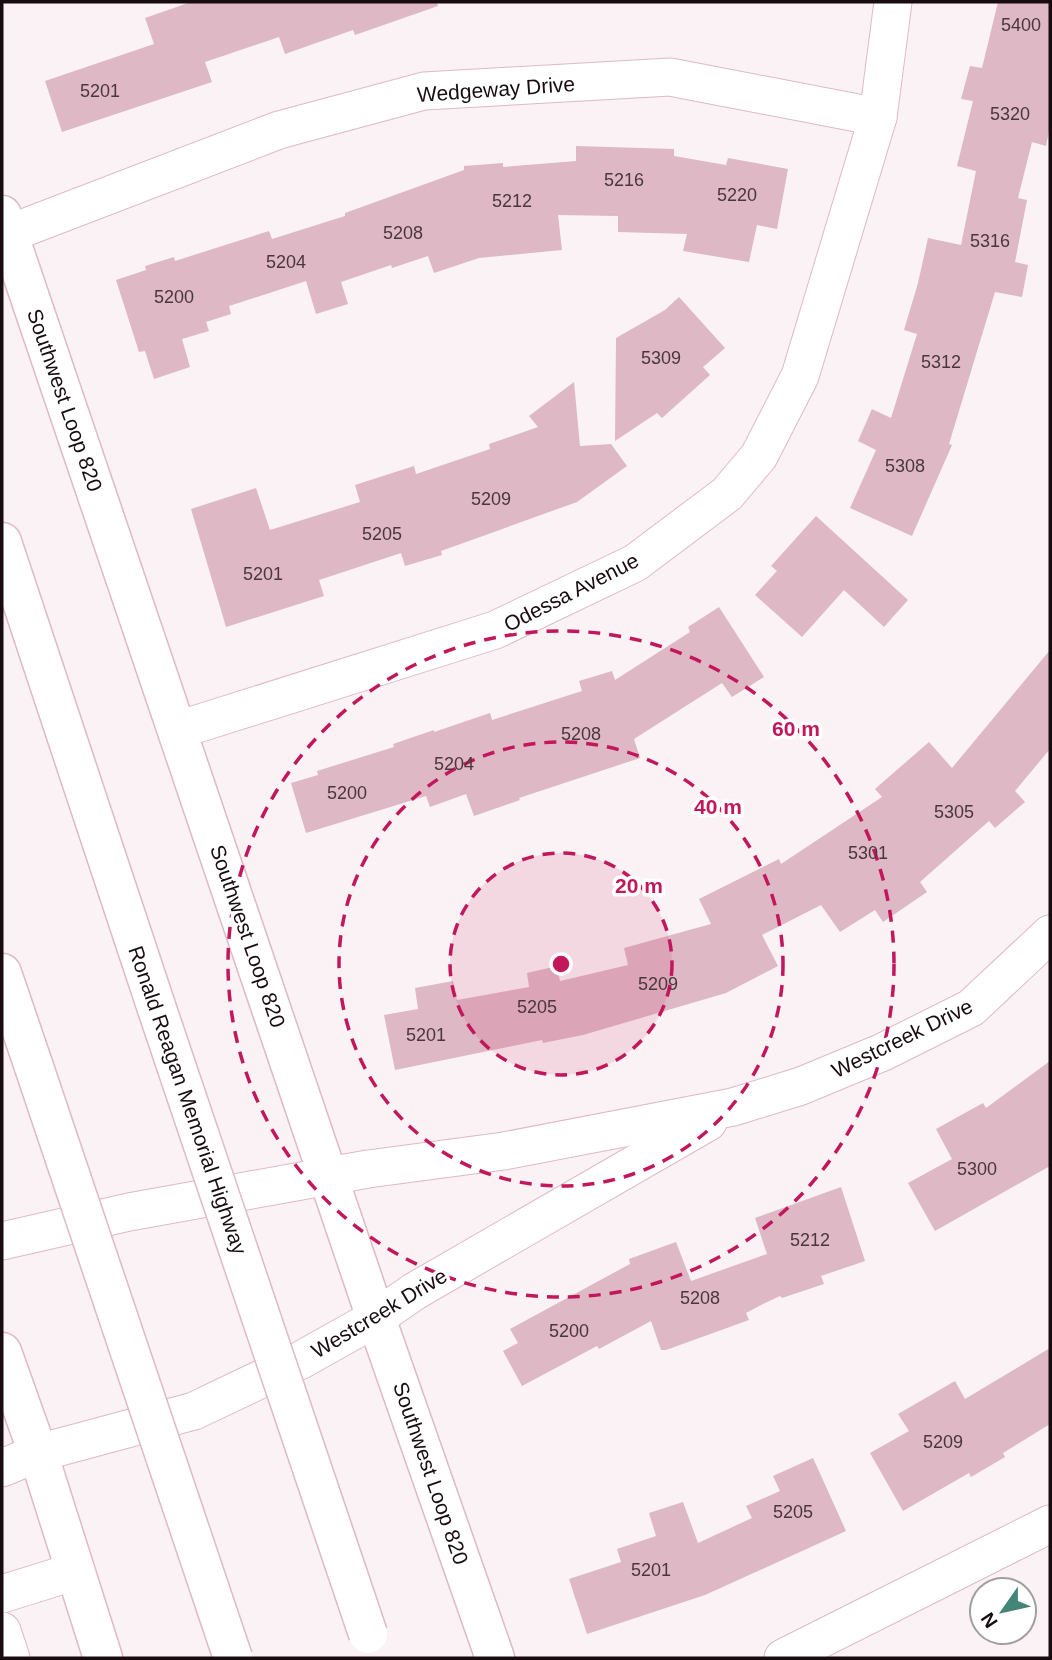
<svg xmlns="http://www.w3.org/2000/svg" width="1052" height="1660" font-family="Arial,sans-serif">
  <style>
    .building { fill: #deb8c4 }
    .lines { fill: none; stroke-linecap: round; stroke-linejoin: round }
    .minor-casing { stroke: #dfb9c5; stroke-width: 39 }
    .major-casing { stroke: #dfb9c5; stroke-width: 41 }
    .highway-casing { stroke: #dfb9c5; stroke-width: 41 }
    .minor { stroke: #fff; stroke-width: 37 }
    .major { stroke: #fff; stroke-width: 38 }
    .highway { stroke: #fff; stroke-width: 38 }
    .highway-bridge-casing { stroke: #dfb9c5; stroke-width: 41; stroke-linecap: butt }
    .highway-bridge { stroke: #fff; stroke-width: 38 }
    .ring { fill: none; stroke: #c2185b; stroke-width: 3.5; stroke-dasharray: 12 9 }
    .labels { text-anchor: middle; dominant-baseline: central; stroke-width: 7; stroke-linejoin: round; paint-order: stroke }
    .number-label { font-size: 18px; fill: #4a373d }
    .street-label { font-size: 21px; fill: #190c10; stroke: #fff }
    .centre { fill: #c2185b; stroke: #fff; stroke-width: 3.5 }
    .ring-label { font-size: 21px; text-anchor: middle; font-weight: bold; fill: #c2185b; stroke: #fff; stroke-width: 7; stroke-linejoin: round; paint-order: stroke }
  </style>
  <rect width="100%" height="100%" fill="#faf2f4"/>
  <g class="building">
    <polygon points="191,2 437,2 438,6 355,35 353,30 285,54 279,37 205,62 212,82 62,132 45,81 154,44 145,18"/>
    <polygon points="998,2 1050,2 1050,126 1046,146 1032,142 1018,198 1027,200 1015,262 1028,265 1022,297 995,292 949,444 952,445 912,536 850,508 876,450 858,441 872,409 891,418 917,334 904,330 918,283 928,238 961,245 976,171 957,166 973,101 961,99 970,66 982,68"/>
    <polygon points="576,146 674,149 674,156 726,165 728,158 788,169 777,229 757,225 749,262 683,251 687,234 618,232 618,216 558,215 562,250 479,258 434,273 428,256 392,268 391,265 341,282 348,304 316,314 306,281 229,306 231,314 206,322 209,331 182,339 190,367 154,379 145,351 139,352 116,280 146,270 145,266 174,257 175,261 269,231 272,239 345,216 345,213 464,170 464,166 503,163 503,167 576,161"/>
    <polygon points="679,297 725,348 703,367 710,375 662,418 657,413 615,441 616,338 665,310"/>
    <polygon points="574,382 580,446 611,444 627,466 577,502 441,551 442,555 405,566 401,553 319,580 324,596 226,627 191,509 256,488 270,530 360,502 355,485 414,466 416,474 490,449 489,444 538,427 529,416"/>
    <polygon points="816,516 908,600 884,627 844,590 802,637 755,595 777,571 771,566"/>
    <polygon points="719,607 764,677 732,697 722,683 634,739 640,758 519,798 520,800 474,816 466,794 430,807 426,796 306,833 291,783 318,775 317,771 394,747 393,744 434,730 434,732 490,713 492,720 582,691 579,681 612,671 615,680 690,632 688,627"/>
    <polygon points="1050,650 1050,749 1015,791 1025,802 995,828 989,821 920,882 927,892 883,922 875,910 840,932 821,905 762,935 778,966 726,993 583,1035 543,1043 542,1040 395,1070 384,1015 418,1009 415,988 453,981 457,1000 529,987 527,973 557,966 560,981 590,974 628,965 624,948 711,924 699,899 779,859 781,864 882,797 875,789 929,742 952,768"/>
    <polygon points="1050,1061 1050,1166 935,1231 908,1183 952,1159 936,1129 983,1103 986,1108"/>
    <polygon points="841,1187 865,1261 821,1276 824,1284 782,1298 780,1296 761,1305 746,1313 749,1320 666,1350 661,1350 651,1321 599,1349 597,1346 522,1386 503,1351 518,1343 510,1329 630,1264 629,1259 676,1242 691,1281 767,1254 755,1218"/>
    <polygon points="1050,1348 1050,1424 1003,1453 1005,1457 971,1477 969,1473 903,1511 870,1453 909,1431 898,1414 955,1381 965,1399"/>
    <polygon points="813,1458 846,1531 705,1595 587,1634 569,1579 621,1562 617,1549 656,1536 649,1513 683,1502 698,1543 752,1518 746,1506 780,1491 773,1476"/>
  </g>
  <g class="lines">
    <g class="minor-casing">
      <g id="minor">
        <polyline points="8,234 279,130 424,91 670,77 878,117"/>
        <polyline points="178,730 495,630 635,563 727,494 759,456 800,376 878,117 893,2"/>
        <polyline points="2,1241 129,1212 368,1169 504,1151 733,1107 801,1086 883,1052 971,1008 1050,934"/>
        <polyline points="2,1468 38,1453 194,1411 301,1360 376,1318 415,1291 708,1122"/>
        <polyline points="2,1594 76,1571"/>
        <polyline points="2,1631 11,1658"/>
        <polyline points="783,1658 1050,1524"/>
      </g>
    </g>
    <g class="major-casing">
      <g id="major">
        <polyline points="2,215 376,1318 495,1658"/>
        <polyline points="2,1352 38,1453 103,1658"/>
      </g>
    </g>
    <g class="highway-casing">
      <g id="highway">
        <polyline points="2,542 157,1009"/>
        <polyline points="2,973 34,1067"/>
      </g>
    </g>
    <use href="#minor" class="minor"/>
    <use href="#major" class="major"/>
    <use href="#highway" class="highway"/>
    <g class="highway-bridge-casing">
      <g id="highway-bridge">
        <polyline points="157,1009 368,1634"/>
        <polyline points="34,1067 233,1658"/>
      </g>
    </g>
    <use href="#highway-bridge" class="highway-bridge"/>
  </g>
  <circle cx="561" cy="964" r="111" fill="#c2185b" fill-opacity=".12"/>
  <g class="ring">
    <circle cx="561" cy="964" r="111"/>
    <circle cx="561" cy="964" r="222"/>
    <circle cx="561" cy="964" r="333"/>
  </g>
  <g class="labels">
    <g class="number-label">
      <text x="1021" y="25">5400</text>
      <text x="100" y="91">5201</text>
      <text x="1010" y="114">5320</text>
      <text x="624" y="180">5216</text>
      <text x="737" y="195">5220</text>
      <text x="512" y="201">5212</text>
      <text x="403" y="233">5208</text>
      <text x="990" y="241">5316</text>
      <text x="286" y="262">5204</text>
      <text x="174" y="297">5200</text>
      <text x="661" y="358">5309</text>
      <text x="941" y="362">5312</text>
      <text x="905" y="466">5308</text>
      <text x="491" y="499">5209</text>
      <text x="382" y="534">5205</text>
      <text x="263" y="574">5201</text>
      <text x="581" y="734">5208</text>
      <text x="454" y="764">5204</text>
      <text x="347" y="793">5200</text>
      <text x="954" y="812">5305</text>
      <text x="868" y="853">5301</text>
      <text x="658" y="984">5209</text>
      <text x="537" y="1007">5205</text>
      <text x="426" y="1035">5201</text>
      <text x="977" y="1169">5300</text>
      <text x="810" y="1240">5212</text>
      <text x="700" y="1298">5208</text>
      <text x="569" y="1331">5200</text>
      <text x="943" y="1442">5209</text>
      <text x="793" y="1512">5205</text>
      <text x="651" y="1570">5201</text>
    </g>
    <g class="street-label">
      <text transform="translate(496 89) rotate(-4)">Wedgeway Drive</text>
      <text transform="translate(65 400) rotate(71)">Southwest Loop 820</text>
      <text transform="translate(571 592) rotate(-27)">Odessa Avenue</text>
      <text transform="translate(248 936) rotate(71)">Southwest Loop 820</text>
      <text transform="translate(902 1038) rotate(-26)">Westcreek Drive</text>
      <text transform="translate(188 1100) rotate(71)">Ronald Reagan Memorial Highway</text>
      <text transform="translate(379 1313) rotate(-31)">Westcreek Drive</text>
      <text transform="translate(431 1473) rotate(71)">Southwest Loop 820</text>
    </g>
  </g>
  <circle cx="561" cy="964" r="10" class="centre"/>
  <g class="ring-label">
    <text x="796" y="736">60 m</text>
    <text x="718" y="814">40 m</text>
    <text x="639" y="893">20 m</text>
  </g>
  <rect width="1052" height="1660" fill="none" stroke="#190c10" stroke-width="7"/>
  <g transform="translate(1003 1611) rotate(236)"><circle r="33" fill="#ffffff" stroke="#a39e9f" stroke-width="2"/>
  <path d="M0-5L12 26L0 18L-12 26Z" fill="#438576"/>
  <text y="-10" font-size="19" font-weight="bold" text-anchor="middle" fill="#190c10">N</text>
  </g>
</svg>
